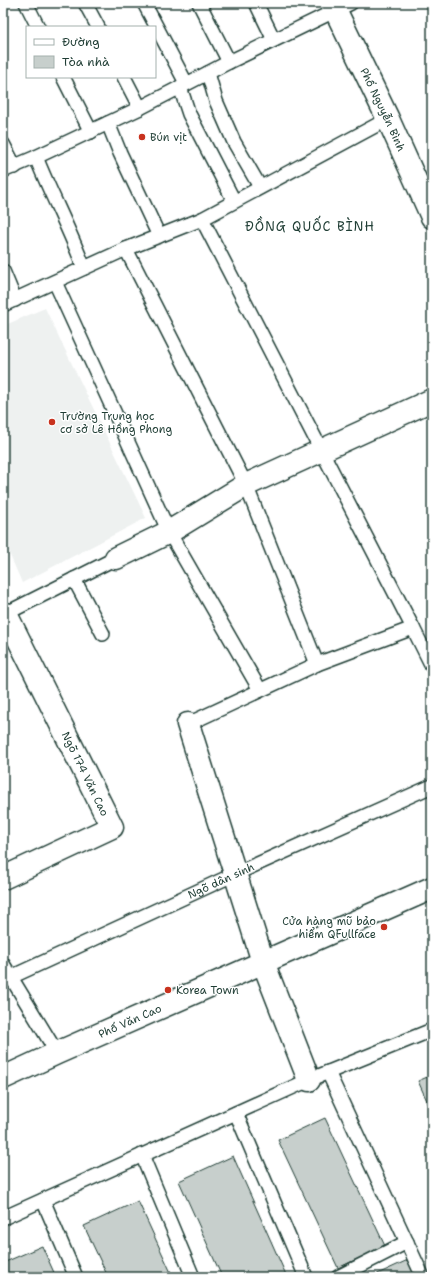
<svg xmlns="http://www.w3.org/2000/svg" width="435" height="1280" font-family="'Shantell Sans',sans-serif">
  <style>
    .built { fill: #eef1f0 }
    .building { fill: #c7cfcc; stroke: #1f3d34 }
    .lines { fill: none; stroke-linecap: round; stroke-linejoin: round }
    .lane-casing { stroke: #1f3d34; stroke-width: 16 }
    .street-casing { stroke: #1f3d34; stroke-width: 25 }
    .secondary-casing { stroke: #1f3d34; stroke-width: 25 }
    .lane { stroke: #fff; stroke-width: 13 }
    .street { stroke: #fff; stroke-width: 22 }
    .secondary { stroke: #fff; stroke-width: 22 }
    .poi-dot { fill: #c8321e; stroke: #fff; stroke-width: 1.5 }
    .labels { text-anchor: middle; dominant-baseline: central; stroke-width: 3; stroke-linejoin: round; paint-order: stroke }
    .street-label { font-size: 11px; fill: #1f3d34; stroke: #fff }
    .poi-label { font-size: 11px; fill: #1f3d34; stroke: #fff; text-anchor: start }
    .quarter-label { font-size: 13px; letter-spacing: 1px; fill: #1f3d34; stroke: #fff }
  </style>
  <rect width="100%" height="100%" fill="#fff"/>
  <filter id="ink" filterUnits="userSpaceOnUse"><feTurbulence type="fractalNoise" baseFrequency=".025" numOctaves="2"/><feDisplacementMap in="SourceGraphic" scale="8" xChannelSelector="R" yChannelSelector="G"/><feConvolveMatrix kernelMatrix="1 2 1 2 8 2 1 2 1" color-interpolation-filters="sRGB"/></filter>
  <g filter="url(#ink)">
    <polygon class="built" points="45,308 146,518 22,583 3,539 3,326"/>
    <g class="building">
      <polygon points="432,1075 432,1112 418,1081"/>
      <polygon points="325,1118 385,1246 338,1268 278,1140"/>
      <polygon points="233,1156 287,1277 222,1277 179,1181"/>
      <polygon points="138,1201 173,1277 108,1277 84,1226"/>
      <polygon points="42,1246 56,1277 3,1277 3,1263"/>
      <polygon points="410,1259 419,1277 371,1277"/>
    </g>
    <g class="lines">
      <g class="lane-casing">
        <g id="lane">
          <polyline points="26,3 38,27"/>
          <polyline points="85,3 98,27"/>
          <polyline points="144,3 186,83"/>
          <polyline points="199,3 229,62"/>
          <polyline points="256,3 274,40"/>
          <polyline points="208,73 216,101 234,142 260,187"/>
          <polyline points="63,77 91,132"/>
          <polyline points="124,77 140,108"/>
          <polyline points="180,87 189,114 234,201"/>
          <polyline points="108,123 120,153 159,236"/>
          <polyline points="3,144 15,167"/>
          <path d="M36,157C51,195 70,230 84,268"/>
          <polyline points="3,171 36,157 140,108 229,62 351,3"/>
          <polyline points="126,249 246,485 317,664"/>
          <polyline points="3,271 15,300"/>
          <polyline points="55,282 169,532 260,690"/>
          <polyline points="3,305 126,249 202,219 388,119"/>
          <polyline points="74,579 103,634"/>
          <polyline points="3,615 116,558"/>
          <polyline points="413,628 432,666"/>
          <polyline points="188,724 317,664 413,628 202,219"/>
          <polyline points="3,964 57,1053"/>
          <path id="s1" d="M11,977L235,874L432,786"/>
          <polyline points="328,1072 423,1277"/>
          <polyline points="236,1113 306,1277"/>
          <polyline points="142,1155 193,1277"/>
          <polyline points="43,1200 76,1277"/>
          <polyline points="3,1218 309,1080 432,1030"/>
          <polyline points="338,1277 407,1242"/>
        </g>
      </g>
      <g class="street-casing">
        <g id="street">
          <polyline points="116,558 169,532 246,485 432,400"/>
          <polyline points="188,724 263,962 309,1080"/>
          <polyline points="3,878 112,827 6,614"/>
        </g>
      </g>
      <g class="secondary-casing">
        <g id="secondary">
          <path id="s2" d="M332,3L388,119L432,217"/>
          <path id="s3" d="M3,1078L57,1053L432,888"/>
        </g>
      </g>
      <use href="#lane" class="lane"/>
      <use href="#street" class="street"/>
      <use href="#secondary" class="secondary"/>
    </g>
  </g>
  <g class="poi-dot">
    <circle cx="142" cy="137" r="4"/>
    <circle cx="52" cy="422" r="4"/>
    <circle cx="384" cy="927" r="4"/>
    <circle cx="168" cy="990" r="4"/>
  </g>
  <g class="labels">
    <g class="street-label">
      <text stroke="none"><textPath href="#s2" startOffset="118">Phố Nguyễn Bình</textPath></text>
      <text transform="translate(85 774) rotate(64)">Ngõ 174 Văn Cao</text>
      <text stroke="none"><textPath href="#s1" startOffset="231">Ngõ dân sinh</textPath></text>
      <text stroke="none"><textPath href="#s3" startOffset="139">Phố Văn Cao</textPath></text>
    </g>
    <g class="poi-label">
      <text x="150" y="137">Bún vịt</text>
      <text x="60" y="416">Trường Trung học<tspan x="60" dy="13">cơ sở Lê Hồng Phong</tspan></text>
      <text x="376" y="921" text-anchor="end">Cửa hàng mũ bảo<tspan x="376" dy="13">hiểm QFullface</tspan></text>
      <text x="176" y="990">Korea Town</text>
    </g>
    <g class="quarter-label">
      <text x="310" y="226">ĐỒNG QUỐC BÌNH</text>
    </g>
  </g>
  <rect width="435" height="1280" fill="none" stroke="#fff" stroke-width="16"/>
  <rect x="8" y="8" width="419" height="1264" fill="none" stroke="#1f3d34" stroke-width="1.5" filter="url(#ink)"/>
  <rect x="26" y="26" width="130" height="52" fill="#ffffff" stroke="#a5b1ae"/>
  <rect x="34" y="39" width="20" height="6" fill="#ffffff" stroke="#a5b1ae"/>
  <text x="62" y="46" font-size="12" fill="#1f3d34">Đường</text>
  <rect x="34" y="56" width="20" height="12" fill="#c7cfcc" stroke="#a5b1ae"/>
  <text x="62" y="66" font-size="12" fill="#1f3d34">Tòa nhà</text>
</svg>
